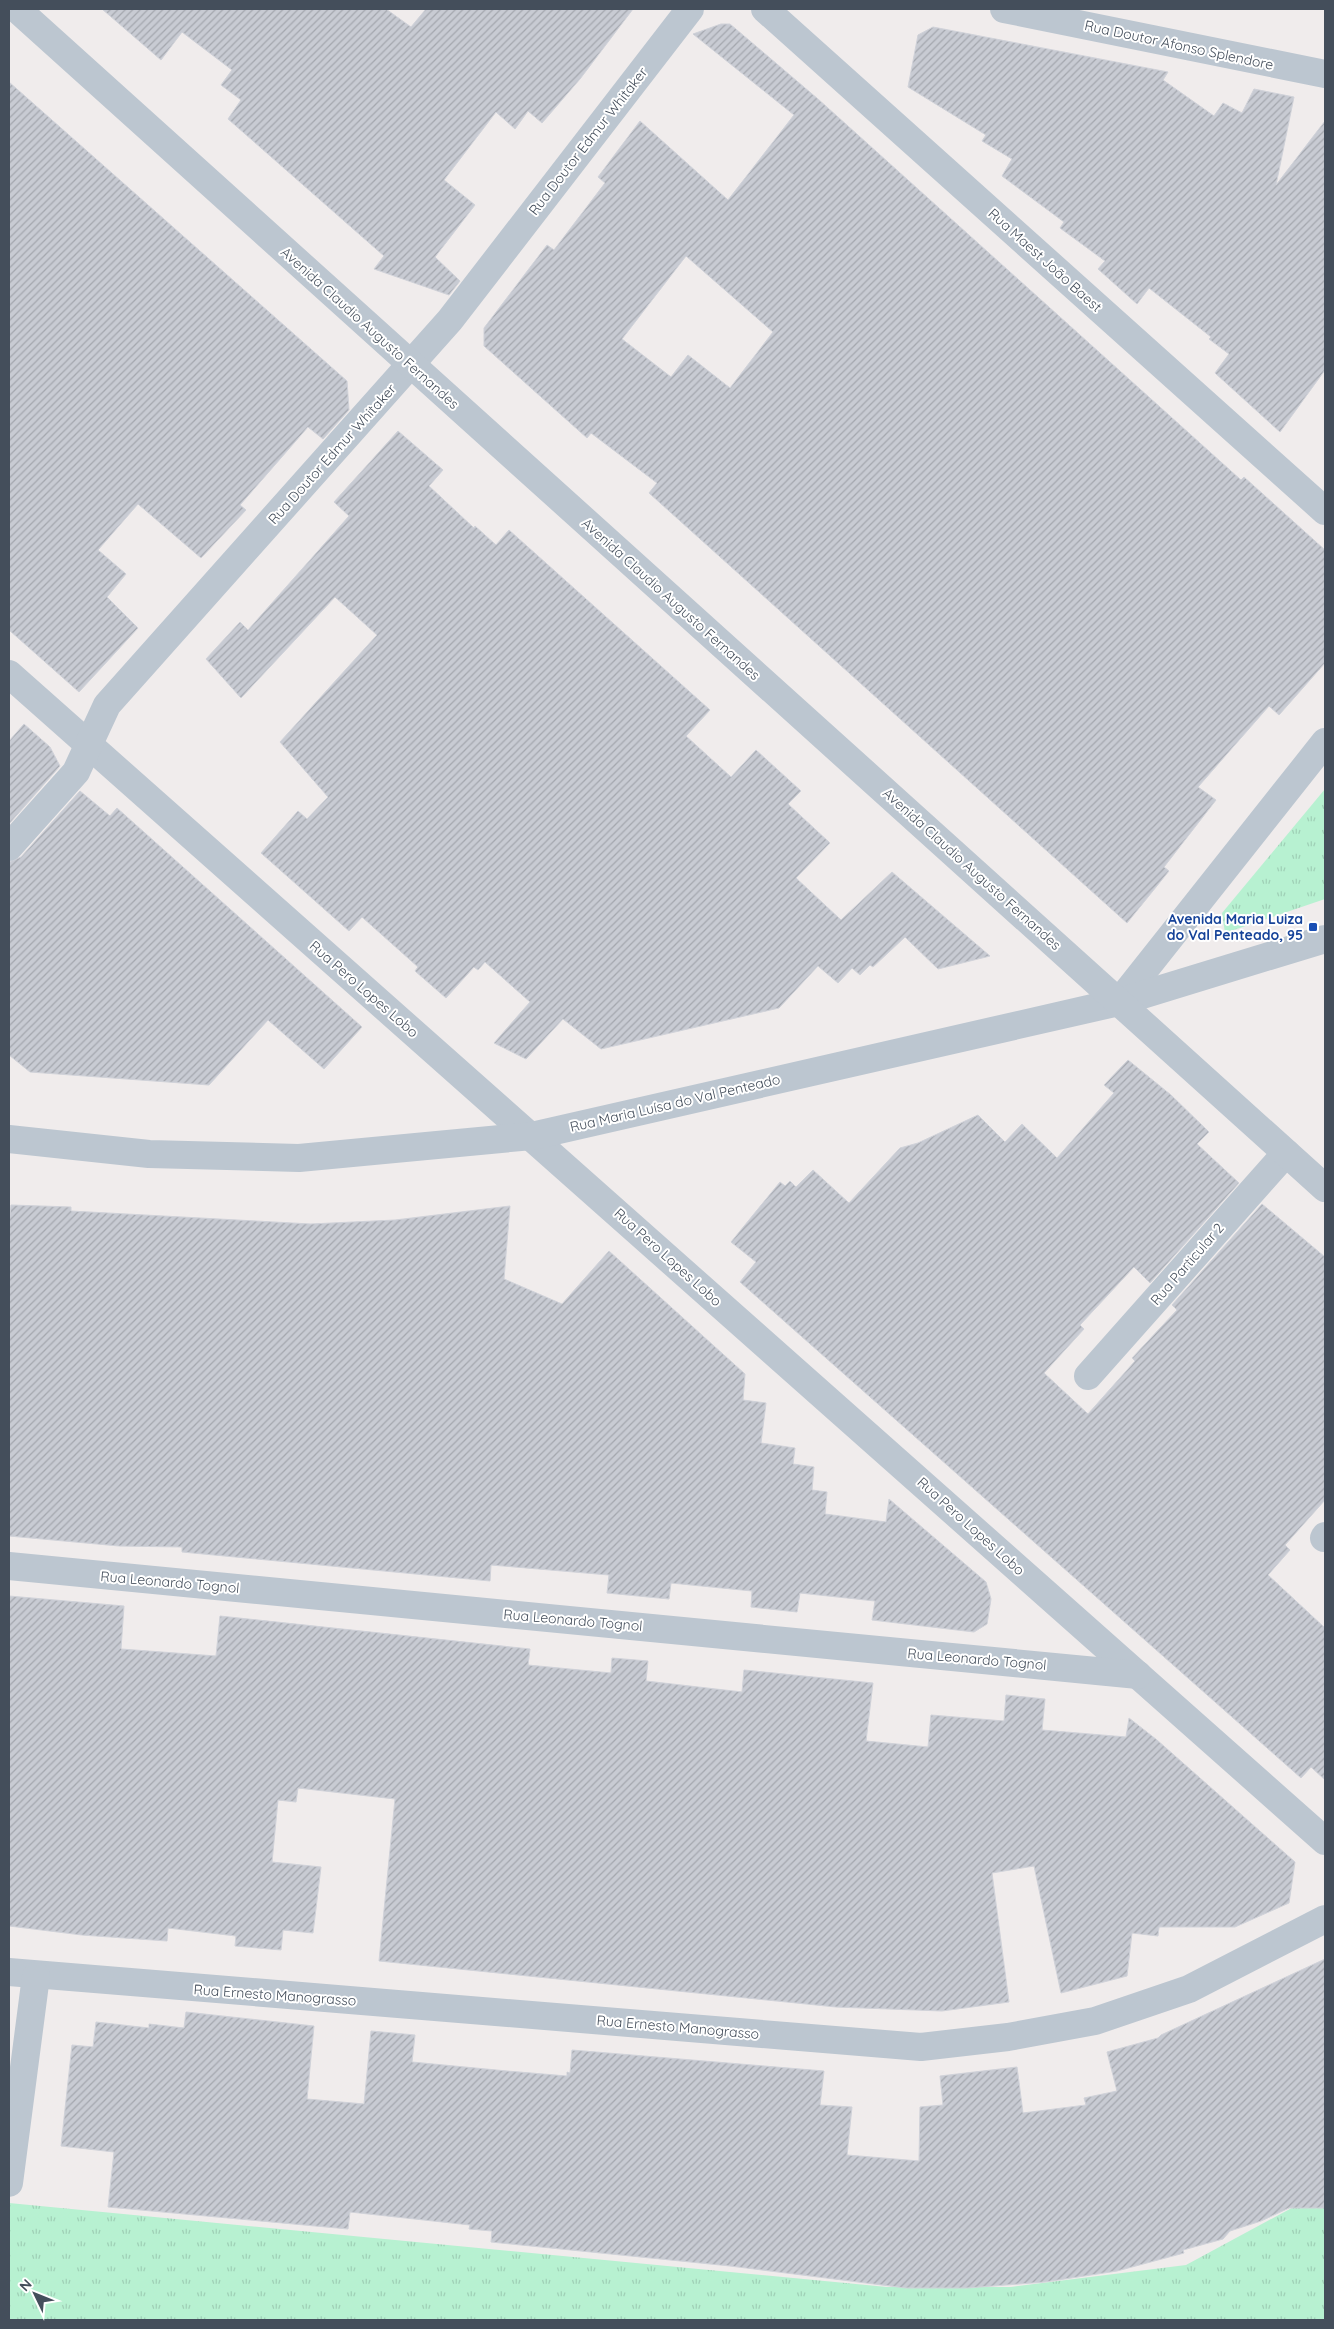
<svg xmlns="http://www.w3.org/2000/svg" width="1334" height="2329" font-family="Quicksand,sans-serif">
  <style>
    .grass { fill: url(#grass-tufts) }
    .building { fill: url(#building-hatch); stroke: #d0d2d9; fill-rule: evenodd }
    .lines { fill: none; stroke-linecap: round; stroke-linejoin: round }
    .minor { stroke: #bcc6d0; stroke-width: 28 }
    .tertiary { stroke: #bcc6d0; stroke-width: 28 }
    .transit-dot { fill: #1a4fb4; stroke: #fff; stroke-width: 2 }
    .labels { text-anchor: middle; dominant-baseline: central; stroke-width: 4; stroke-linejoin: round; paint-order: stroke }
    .street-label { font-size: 14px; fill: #444e5b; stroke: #fff }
    .transit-label { font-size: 14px; font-weight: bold; fill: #164399; stroke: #fff; text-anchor: end }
  </style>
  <defs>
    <pattern id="grass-tufts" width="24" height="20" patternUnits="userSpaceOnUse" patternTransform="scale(1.25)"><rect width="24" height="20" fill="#b7f1d1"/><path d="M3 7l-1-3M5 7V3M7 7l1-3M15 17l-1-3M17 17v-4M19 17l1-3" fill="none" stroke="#9fd0b6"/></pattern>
    <pattern id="building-hatch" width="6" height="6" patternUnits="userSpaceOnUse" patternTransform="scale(1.25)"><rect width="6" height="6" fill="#c8cbd3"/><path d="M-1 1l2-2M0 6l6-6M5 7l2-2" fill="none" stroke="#a4a7ae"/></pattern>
  </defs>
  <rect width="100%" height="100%" fill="#f0ecec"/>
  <g class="grass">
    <polygon points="1325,789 1325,899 1225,933 1222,913"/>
    <polygon points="1325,2190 1325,2320 9,2320 9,2203 887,2287 1011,2287 1186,2265"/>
  </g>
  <g class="building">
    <polygon points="102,9 386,9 411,27 426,9 633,9 580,79 542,123 528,111 515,129 496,112 444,180 475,205 435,257 460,281 449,295 374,269 384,256 228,119 241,100 221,85 232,70 182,32 161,60"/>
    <path d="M721,24H730L818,99L1241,480L1244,477L1325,550V663L1279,715L1269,706L1198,787L1216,800L1164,867L1169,871L1127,923L649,493L657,483L591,433L587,438L484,346V328L547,245L554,250L605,183L598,177L640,121L728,200L794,115L693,34ZM686,256L773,332L730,388L688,355L671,377L622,339Z"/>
    <polygon points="933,27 1168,72 1163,80 1214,116 1223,103 1242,113 1254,89 1294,97 1276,185 1325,121 1325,370 1280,432 1215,373 1229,354 1209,339 1211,337 1149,288 1137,304 1098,269 1105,261 1060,228 1064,222 1002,176 1012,159 982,141 986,135 908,87 918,35"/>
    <polygon points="9,82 347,381 349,410 323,439 308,427 240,505 246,510 201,558 138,504 98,550 126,574 107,597 138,628 79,692 9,630"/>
    <polygon points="398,431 443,470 429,486 474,528 475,526 496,545 509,530 710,710 686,736 731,777 756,750 801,791 788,804 830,843 796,878 841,920 892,872 990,956 938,969 905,937 873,967 870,965 860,975 852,968 838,983 818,966 779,1008 601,1049 563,1019 526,1059 494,1043 530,1002 485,962 478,970 474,967 446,998 415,971 418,967 362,917 349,931 261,853 298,811 307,819 328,797 280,742 377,635 335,597 241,698 206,659 240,622 248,630 349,516 334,502"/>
    <polygon points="24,724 50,747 60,766 9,824 9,741"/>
    <polygon points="80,791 110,816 117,808 362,1027 324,1069 268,1020 209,1085 30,1072 9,1055 9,862 21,857"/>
    <polygon points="1128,1060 1171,1095 1209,1132 1197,1144 1239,1183 1150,1283 1134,1267 1080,1325 1084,1329 1044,1373 1088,1414 1135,1361 1132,1358 1177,1310 1172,1305 1262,1204 1325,1257 1325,1500 1285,1545 1290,1550 1268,1575 1325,1628 1325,1780 1311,1767 1301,1778 740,1282 756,1262 731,1242 780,1182 785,1186 790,1181 796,1187 813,1170 849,1203 900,1148 918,1143 978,1115 1005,1142 1022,1124 1057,1158 1114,1093 1104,1085"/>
    <polygon points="11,1205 71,1207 71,1211 311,1224 395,1220 510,1206 504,1279 562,1304 609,1251 745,1374 743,1400 766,1403 761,1443 795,1448 793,1464 814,1467 812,1490 827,1492 825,1514 886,1522 889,1499 986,1582 991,1599 987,1624 974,1632 872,1620 875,1601 800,1593 797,1612 751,1607 752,1591 671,1583 669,1599 607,1593 609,1575 491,1565 490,1581 182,1552 182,1547 119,1546 9,1536 9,1224"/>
    <polygon points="9,1596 124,1606 121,1649 216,1656 220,1616 530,1649 528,1665 611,1673 612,1658 648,1661 646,1681 742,1692 744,1670 873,1683 866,1741 928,1747 931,1715 1004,1721 1006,1695 1045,1699 1042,1730 1126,1737 1129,1718 1157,1740 1295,1862 1289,1903 1235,1927 1159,1927 1158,1936 1132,1933 1127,1976 1061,1993 1034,1866 992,1873 1009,2002 942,2011 836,2007 379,1961 395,1799 298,1788 296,1802 278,1800 272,1862 321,1867 313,1933 283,1930 281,1950 235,1946 236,1936 168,1928 167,1941 82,1935 9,1926"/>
    <polygon points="1325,1959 1325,2208 1289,2208 1261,2221 1230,2231 1223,2239 1183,2250 1184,2253 1117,2271 1045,2282 967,2288 906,2288 730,2266 491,2242 492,2231 469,2229 470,2225 350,2212 348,2229 108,2207 114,2152 61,2146 72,2045 93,2047 96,2022 149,2028 149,2024 184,2028 186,2012 314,2026 307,2099 364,2104 371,2031 415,2035 412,2062 507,2071 567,2076 567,2072 570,2073 572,2050 824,2071 820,2105 852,2107 847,2155 919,2161 920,2107 943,2105 940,2076 1017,2067 1023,2113 1086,2105 1084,2098 1117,2091 1107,2052 1158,2038 1161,2035"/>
  </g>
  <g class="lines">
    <g class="minor">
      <polyline points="765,9 1325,511"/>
      <polyline points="1004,9 1325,74"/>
      <polyline points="9,674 1325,1841"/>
      <polyline points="9,847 76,772 107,705 450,320 690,9"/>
      <polyline points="1119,1002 1325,742"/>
      <polyline points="9,1139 149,1154 299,1158 532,1136 1119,1002 1325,939"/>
      <polyline points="1088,1376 1286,1153"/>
      <polyline points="1324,1538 1325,1536"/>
      <polyline points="9,1566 1138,1675"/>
      <polyline points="9,1972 921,2047 1008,2037 1095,2021 1189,1989 1325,1919"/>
      <polyline points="9,2183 36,1976"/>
    </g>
    <polyline class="tertiary" points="17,9 1325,1188"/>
  </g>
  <rect class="transit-dot" x="1308" y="922" width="10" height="10" rx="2.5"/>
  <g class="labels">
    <g class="street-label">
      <text transform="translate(1179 45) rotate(12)">Rua Doutor Afonso Splendore</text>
      <text transform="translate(588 141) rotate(-52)">Rua Doutor Edmur Whitaker</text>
      <text transform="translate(1045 260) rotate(42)">Rua Maest João Baest</text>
      <text transform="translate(370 328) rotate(42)">Avenida Claudio Augusto Fernandes</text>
      <text transform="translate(332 454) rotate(-48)">Rua Doutor Edmur Whitaker</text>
      <text transform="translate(671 599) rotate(42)">Avenida Claudio Augusto Fernandes</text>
      <text transform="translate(972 869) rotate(42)">Avenida Claudio Augusto Fernandes</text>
      <text transform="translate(364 989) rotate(41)">Rua Pero Lopes Lobo</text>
      <text transform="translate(675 1103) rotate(-13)">Rua Maria Luísa do Val Penteado</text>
      <text transform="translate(668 1257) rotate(42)">Rua Pero Lopes Lobo</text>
      <text transform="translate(1187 1264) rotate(-49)">Rua Particular 2</text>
      <text transform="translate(971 1526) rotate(42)">Rua Pero Lopes Lobo</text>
      <text transform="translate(170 1582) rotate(5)">Rua Leonardo Tognol</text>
      <text transform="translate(573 1620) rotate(5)">Rua Leonardo Tognol</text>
      <text transform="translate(977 1659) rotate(5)">Rua Leonardo Tognol</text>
      <text transform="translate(275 1995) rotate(4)">Rua Ernesto Manograsso</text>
      <text transform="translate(678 2027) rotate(5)">Rua Ernesto Manograsso</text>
    </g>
    <g class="transit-label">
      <text x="1303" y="919">Avenida Maria Luiza<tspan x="1303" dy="16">do Val Penteado, 95</tspan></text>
    </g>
  </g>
  <rect width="1334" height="2329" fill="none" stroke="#444e5b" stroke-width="20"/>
  <g transform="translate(35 2294) rotate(313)" stroke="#ffffff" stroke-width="4" paint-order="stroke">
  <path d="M0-4L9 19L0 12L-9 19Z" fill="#444e5b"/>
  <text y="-8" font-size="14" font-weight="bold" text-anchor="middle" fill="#444e5b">N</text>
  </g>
</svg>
